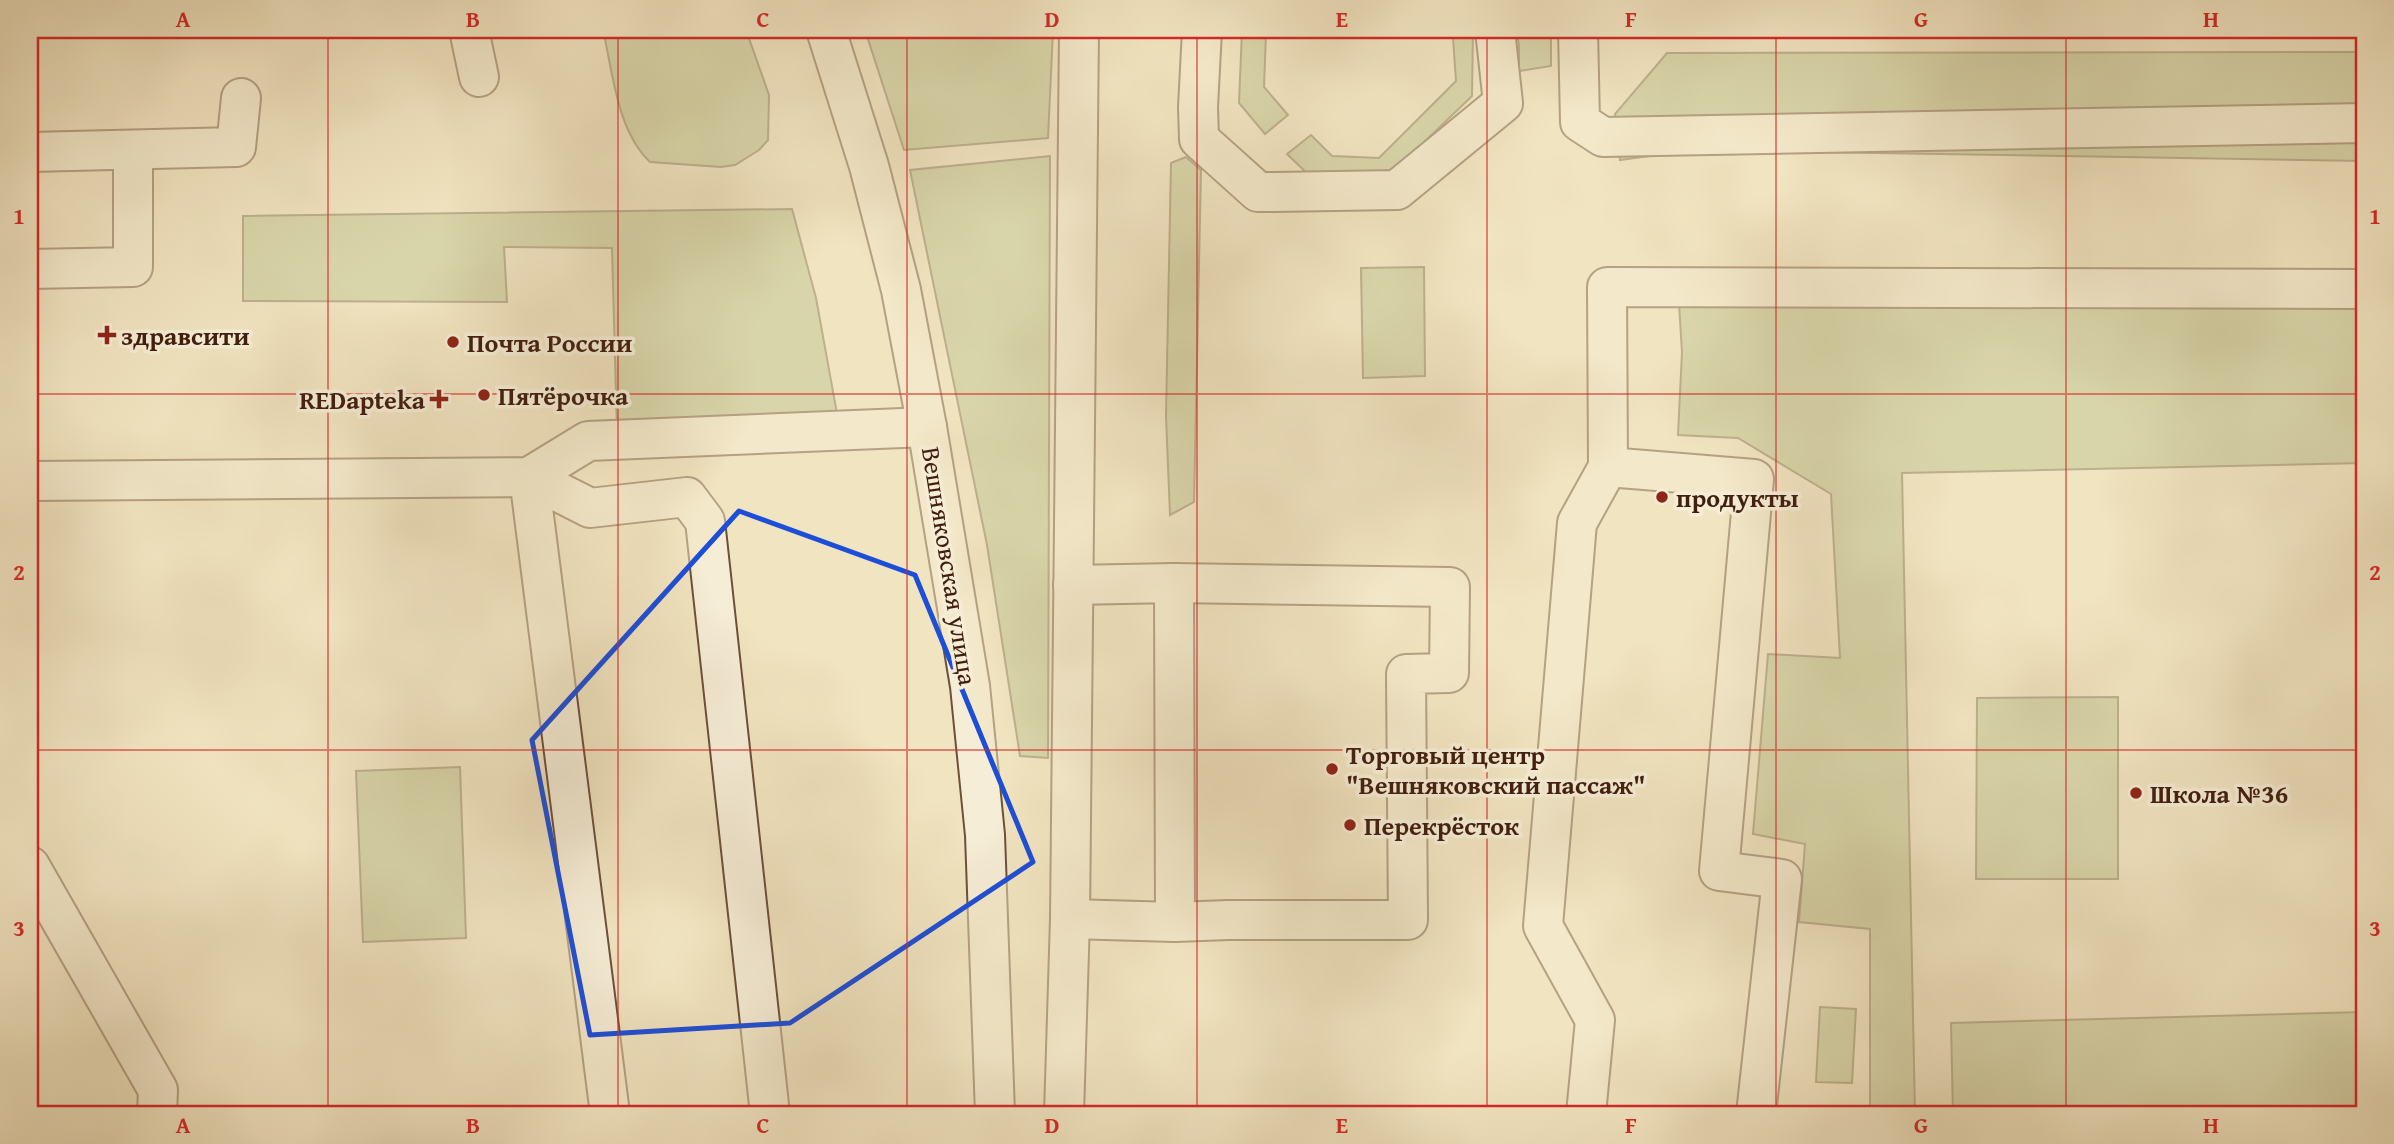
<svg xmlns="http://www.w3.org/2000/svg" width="2394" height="1144" font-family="'Gentium Book Plus',serif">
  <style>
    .green { fill: #bdc390; stroke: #7f714f; stroke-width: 2 }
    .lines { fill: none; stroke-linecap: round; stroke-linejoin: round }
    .minor-casing { stroke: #6d503a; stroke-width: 42 }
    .minor { stroke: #f6edd6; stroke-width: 38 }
    .marked { fill: none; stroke: #1d4ed8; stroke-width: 5; stroke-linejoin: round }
    .grid { fill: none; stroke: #d62828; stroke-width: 2; stroke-opacity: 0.55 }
    .poi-dot { fill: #8f2418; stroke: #f6edd6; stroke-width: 2.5 }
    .labels { text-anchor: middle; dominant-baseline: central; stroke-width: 7; stroke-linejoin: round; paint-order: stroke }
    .poi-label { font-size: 26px; font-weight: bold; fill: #411f0e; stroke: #f6edd6; text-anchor: start }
    .street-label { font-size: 26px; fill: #411f0e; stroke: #f6edd6 }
    .neatline { fill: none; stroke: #d62828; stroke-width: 2.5 }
    .grid-label { font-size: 23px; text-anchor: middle; font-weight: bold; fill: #d62828 }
  </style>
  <rect width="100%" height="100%" fill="#f1e4c0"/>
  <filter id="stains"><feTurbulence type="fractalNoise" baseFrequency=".00286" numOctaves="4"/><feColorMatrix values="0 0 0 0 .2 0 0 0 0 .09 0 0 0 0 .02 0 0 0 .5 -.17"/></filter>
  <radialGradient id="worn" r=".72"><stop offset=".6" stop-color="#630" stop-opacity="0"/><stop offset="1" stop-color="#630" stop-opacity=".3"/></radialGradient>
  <g class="green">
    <path d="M603,30H746L769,95L768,140L759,150L735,165L721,167L650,162C617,131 613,73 603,30Z"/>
    <polygon points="865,30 1053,30 1048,138 904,150"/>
    <polygon points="1242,30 1270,30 1266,34 1264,87 1288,115 1265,134 1239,103"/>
    <polygon points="1446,30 1473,30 1472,96 1390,175 1314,180 1287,154 1311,135 1332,156 1379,158 1456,81 1453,38"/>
    <polygon points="1516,30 1551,30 1551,66 1519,71 1519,45"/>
    <polygon points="2364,52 2364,161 1693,150 1620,160 1615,114 1667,53"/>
    <polygon points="1050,156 1048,758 1020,756 987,545 910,170"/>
    <polygon points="1186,157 1201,170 1194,502 1170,515 1166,416 1171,163"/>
    <polygon points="792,209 816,298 838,419 617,431 612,248 504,247 507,302 243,301 243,216"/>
    <polygon points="1424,267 1425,376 1363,378 1361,268"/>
    <polygon points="1679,304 2364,304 2364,463 1902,473 1915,1114 1870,1114 1870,929 1799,922 1805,844 1753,834 1768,654 1840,658 1831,494 1738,438 1678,435 1682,352"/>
    <polygon points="2118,697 2118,879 1976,879 1977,698"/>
    <polygon points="460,767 466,938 363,942 356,771"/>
    <polygon points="1820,1007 1856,1009 1852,1083 1816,1082"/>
    <polygon points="2364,1012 2364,1114 1953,1114 1951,1023"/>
  </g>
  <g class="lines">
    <g class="minor-casing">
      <g id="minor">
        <polyline points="469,30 479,77"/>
        <polyline points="826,30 869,166 901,290 927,427 970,686 985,835 995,1114"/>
        <polyline points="1202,30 1198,107 1199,139 1258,192 1274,192 1397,190 1503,103 1495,30"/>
        <polyline points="1578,30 1580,122 1603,137 2364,123"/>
        <polyline points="30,152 236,147 241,98"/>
        <polyline points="30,269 133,267 133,151"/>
        <polyline points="30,481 529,477 588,441 927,427"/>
        <polyline points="1174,583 1450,587 1449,673 1406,674 1408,920 1228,920 1175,922"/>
        <polyline points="30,866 158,1090 157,1114"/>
        <polyline points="1070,919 1175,922 1174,583 1073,585"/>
        <polyline points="610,1114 529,477 590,508 687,497 705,521 770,1114"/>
        <polyline points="1064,1114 1070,919 1079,30"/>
        <polyline points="1586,1114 1595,1020 1543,926 1577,523 1608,467"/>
        <polyline points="1756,1114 1782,879 1719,871 1754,479 1608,467 1607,287 2364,289"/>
      </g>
    </g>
    <use href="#minor" class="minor"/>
  </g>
  <path d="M0 0H2394V1144H0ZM739,511L915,575L1033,862L790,1023L590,1035L532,740Z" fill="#f1e4c0" fill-opacity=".55" fill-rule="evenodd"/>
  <path class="marked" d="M739,511L915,575L1033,862L790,1023L590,1035L532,740Z"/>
  <path class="grid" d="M328,30V1114M618,30V1114M907,30V1114M1197,30V1114M1487,30V1114M1776,30V1114M2066,30V1114M30,394H2364M30,750H2364"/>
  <g class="poi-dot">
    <path d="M103.5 324.5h7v7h7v7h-7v7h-7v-7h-7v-7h7z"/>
    <circle cx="453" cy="342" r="7"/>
    <circle cx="484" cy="395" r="7"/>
    <path d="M435.5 388.5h7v7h7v7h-7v7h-7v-7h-7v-7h7z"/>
    <circle cx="1662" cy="497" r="7"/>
    <circle cx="1332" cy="769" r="7"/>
    <circle cx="2136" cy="793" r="7"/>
    <circle cx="1350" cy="825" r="7"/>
  </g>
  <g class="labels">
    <g class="poi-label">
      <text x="121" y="335">здравсити</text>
      <text x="467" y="342">Почта России</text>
      <text x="498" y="395">Пятёрочка</text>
      <text x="425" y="399" text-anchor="end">REDapteka</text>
      <text x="1676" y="497">продукты</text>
      <text x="1346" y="754">Торговый центр<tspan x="1346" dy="30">"Вешняковский пассаж"</tspan></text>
      <text x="2150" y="793">Школа №36</text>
      <text x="1364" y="825">Перекрёсток</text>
    </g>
    <g class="street-label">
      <text transform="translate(950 566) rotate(81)">Вешняковская улица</text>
    </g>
  </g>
  <rect width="2394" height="1144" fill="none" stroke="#f1e4c0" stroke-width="77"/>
  <rect x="38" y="38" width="2318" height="1068" class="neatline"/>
  <g class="grid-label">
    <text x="183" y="27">A</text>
    <text x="473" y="27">B</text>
    <text x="763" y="27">C</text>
    <text x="1052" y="27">D</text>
    <text x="1342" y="27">E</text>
    <text x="1631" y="27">F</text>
    <text x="1921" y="27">G</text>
    <text x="2211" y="27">H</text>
    <text x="19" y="224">1</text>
    <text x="2375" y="224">1</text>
    <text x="19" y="580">2</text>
    <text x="2375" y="580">2</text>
    <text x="19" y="936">3</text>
    <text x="2375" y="936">3</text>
    <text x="183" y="1133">A</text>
    <text x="473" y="1133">B</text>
    <text x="763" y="1133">C</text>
    <text x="1052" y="1133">D</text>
    <text x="1342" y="1133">E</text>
    <text x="1631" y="1133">F</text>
    <text x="1921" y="1133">G</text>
    <text x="2211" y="1133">H</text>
  </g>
  <rect width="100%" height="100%" filter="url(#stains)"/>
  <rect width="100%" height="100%" fill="url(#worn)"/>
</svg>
